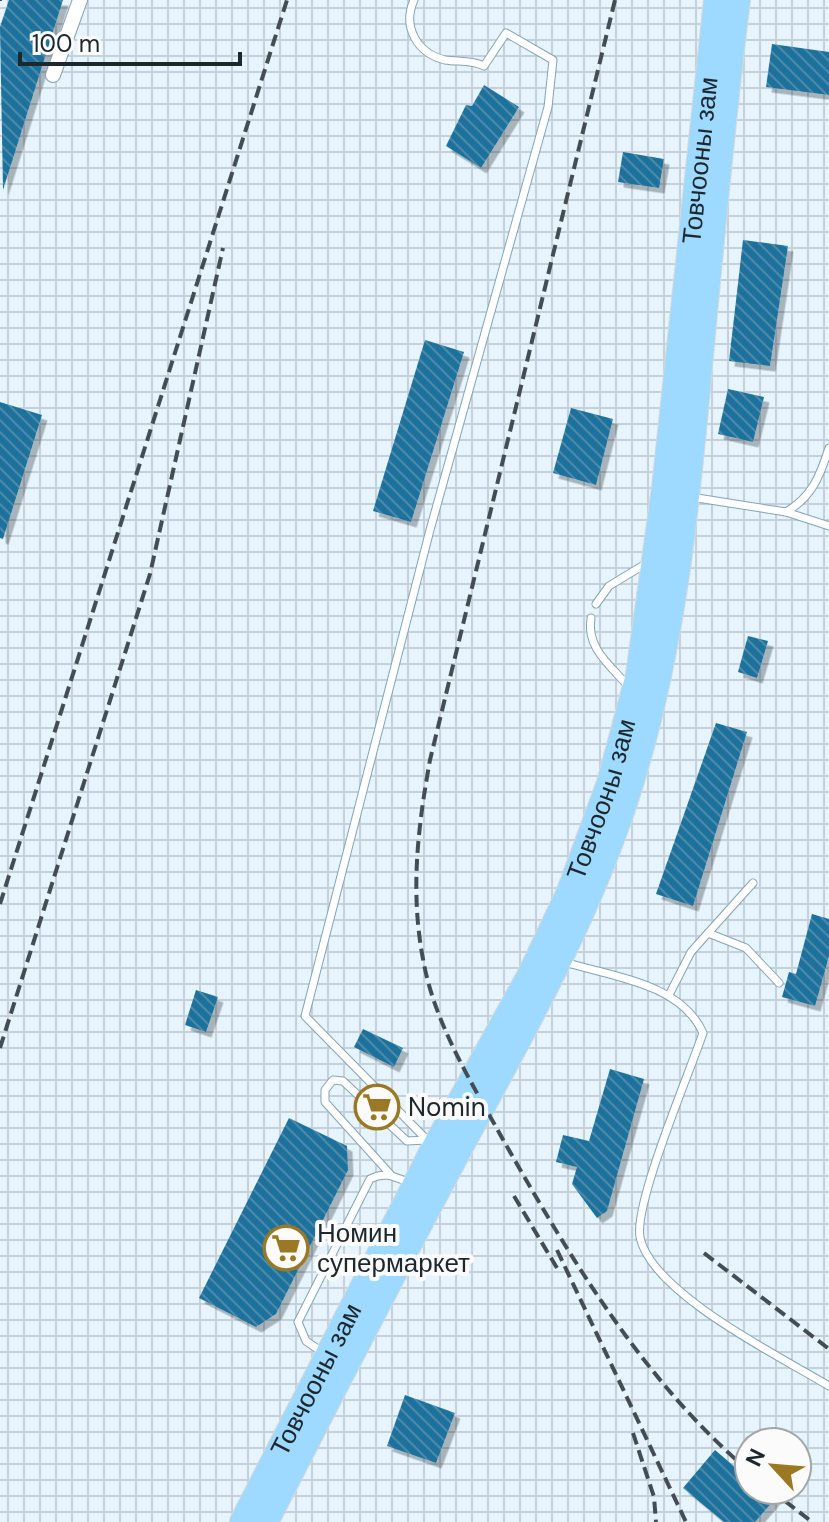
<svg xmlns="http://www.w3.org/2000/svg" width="829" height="1522" font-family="'DM Sans',sans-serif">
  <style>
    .industrial { fill: url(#industrial-grid); fill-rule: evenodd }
    .building { fill: url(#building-back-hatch); filter: url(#shadow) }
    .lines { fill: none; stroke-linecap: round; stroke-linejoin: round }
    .lane-casing { stroke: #86a2b4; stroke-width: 9 }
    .street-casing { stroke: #86a2b4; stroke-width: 16 }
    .highway-casing { stroke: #d6d8d9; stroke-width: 28 }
    .lane { stroke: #fff; stroke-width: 7 }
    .street { stroke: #fff; stroke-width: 14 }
    .highway { stroke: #9edaff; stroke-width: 26 }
    .rail { stroke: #444d53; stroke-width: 4; stroke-dasharray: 12 6; stroke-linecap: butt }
    .labels { text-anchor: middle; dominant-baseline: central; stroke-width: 8; stroke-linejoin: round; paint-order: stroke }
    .street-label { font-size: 26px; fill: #1c272e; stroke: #fbfbfb }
    .poi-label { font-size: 26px; fill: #1c272e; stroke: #fbfbfb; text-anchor: start }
  </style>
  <defs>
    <pattern id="industrial-grid" width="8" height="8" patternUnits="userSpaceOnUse" patternTransform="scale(2)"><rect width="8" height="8" fill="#e5f4fd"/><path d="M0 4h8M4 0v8" fill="none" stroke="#c4d1d9"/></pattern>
    <pattern id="building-back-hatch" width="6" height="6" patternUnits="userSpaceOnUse" patternTransform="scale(2)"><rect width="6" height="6" fill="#1e729d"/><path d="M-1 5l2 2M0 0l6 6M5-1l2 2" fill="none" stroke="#4d89a8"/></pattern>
    <filter id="shadow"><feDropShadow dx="5.5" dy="5.5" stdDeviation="0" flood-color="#0004"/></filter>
  </defs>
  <rect width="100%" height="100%" fill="#fbfbfb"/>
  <path class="industrial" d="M0,0H829V1522H0ZM749,1442H797V1490H749Z"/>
  <g class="building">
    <polygon points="9,0 63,0 3,190 0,27"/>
    <polygon points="772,44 829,52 829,95 766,87"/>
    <polygon points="484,85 519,107 481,168 446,146 466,105 472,106"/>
    <polygon points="623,152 664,159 659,188 618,182"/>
    <polygon points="743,240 788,246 770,366 729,361"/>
    <polygon points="425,340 464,352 411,522 373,511"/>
    <polygon points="728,389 764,397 753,442 718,434"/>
    <polygon points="0,402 42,415 3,539 0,538"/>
    <polygon points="571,408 613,419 596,485 553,473"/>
    <polygon points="748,636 768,641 757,678 738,672"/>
    <polygon points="716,723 747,732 693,906 656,894"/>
    <polygon points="812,914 829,919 829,956 815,1006 782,997 789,972 796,974"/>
    <polygon points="196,990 218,997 206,1032 185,1025"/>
    <polygon points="363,1029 403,1048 394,1067 354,1047"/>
    <polygon points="610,1069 644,1079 607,1211 597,1218 572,1184 577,1167 556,1162 563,1135 589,1141"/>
    <polygon points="289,1118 347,1146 348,1170 276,1314 256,1327 199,1298"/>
    <polygon points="405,1395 455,1413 436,1463 387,1446"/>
    <polygon points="715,1450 749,1479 749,1490 762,1490 774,1500 755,1522 724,1522 683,1488"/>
  </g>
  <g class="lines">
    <g class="lane-casing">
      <g id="lane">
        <path d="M414,0C402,27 417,53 445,60C459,62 471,60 484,66L506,33L553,60L548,107L430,530L305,1016L431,1144"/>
        <polyline points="691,497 786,512 829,526"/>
        <path d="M786,512C812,497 820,476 829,448"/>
        <polyline points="596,604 609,586 647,563"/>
        <path d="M591,618C586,648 610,665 628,686"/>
        <polyline points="708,933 746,948 779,983"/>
        <path d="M565,962C612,977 681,983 703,1033C689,1074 634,1203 640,1237C651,1293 781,1357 829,1386"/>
        <polyline points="669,995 691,952 753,883"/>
        <polyline points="391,1175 325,1102 325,1090 333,1080 343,1081 407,1141 427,1140"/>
        <path d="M325,1354L306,1341L298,1322L370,1179C385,1171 395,1177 410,1183"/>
      </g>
    </g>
    <g class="street-casing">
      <polyline id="street" points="53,75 80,0"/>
    </g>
    <g class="highway-casing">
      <g id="highway">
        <path id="s1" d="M243,1522L432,1153L530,976L569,894L610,783L639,675L665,488L717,0"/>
        <path d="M265,1522C329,1396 394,1271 460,1147C523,1030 589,915 629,787C673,648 687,501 700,356C711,237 722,118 737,0"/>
      </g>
    </g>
    <use href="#lane" class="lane"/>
    <use href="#street" class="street"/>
    <use href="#highway" class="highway"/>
    <g class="rail">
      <path d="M615,0L430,760C418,826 410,891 423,959C434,1022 470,1080 501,1136C569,1256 643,1381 749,1471"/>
      <polyline points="0,1 0,0"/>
      <polyline points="0,904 287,0"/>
      <polyline points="0,1048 150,574 223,248"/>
      <polyline points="514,1196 557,1268"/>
      <polyline points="557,1250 686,1522"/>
      <polyline points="704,1253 829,1349"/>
      <polyline points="633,1433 654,1497 656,1522"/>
      <polyline points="771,1490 812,1522"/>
    </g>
  </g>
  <defs>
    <g id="supermarket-ring" transform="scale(2.3)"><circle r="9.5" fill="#fbfbfb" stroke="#9b7924" stroke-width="1.5"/><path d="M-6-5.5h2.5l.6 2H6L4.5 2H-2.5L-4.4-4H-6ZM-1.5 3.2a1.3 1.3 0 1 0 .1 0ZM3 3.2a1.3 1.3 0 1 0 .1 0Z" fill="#9b7924"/></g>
  </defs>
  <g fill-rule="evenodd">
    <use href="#supermarket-ring" x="377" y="1107"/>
    <use href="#supermarket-ring" x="286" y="1248"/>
  </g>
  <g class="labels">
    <g class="street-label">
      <text stroke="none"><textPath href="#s1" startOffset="1456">Товчооны зам</textPath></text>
      <text stroke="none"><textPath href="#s1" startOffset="808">Товчооны зам</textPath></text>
      <text stroke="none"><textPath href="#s1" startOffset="160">Товчооны зам</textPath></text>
    </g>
    <g class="poi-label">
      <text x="408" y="1107">Nomin</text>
      <text x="317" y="1233">Номин<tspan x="317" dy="30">супермаркет</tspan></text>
    </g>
  </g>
  <g transform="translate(773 1466) rotate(296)"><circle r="38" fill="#fbfbfb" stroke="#a2a6a9" stroke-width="2"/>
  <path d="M0-6L14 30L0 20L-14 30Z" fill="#9b7924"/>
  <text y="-12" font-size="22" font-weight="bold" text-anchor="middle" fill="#1c272e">N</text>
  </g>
  <path d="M20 52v12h220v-12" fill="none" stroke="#1c272e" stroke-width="4"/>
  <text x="32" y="52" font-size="24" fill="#1c272e" stroke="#fbfbfb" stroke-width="6" paint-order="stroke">100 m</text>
</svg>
